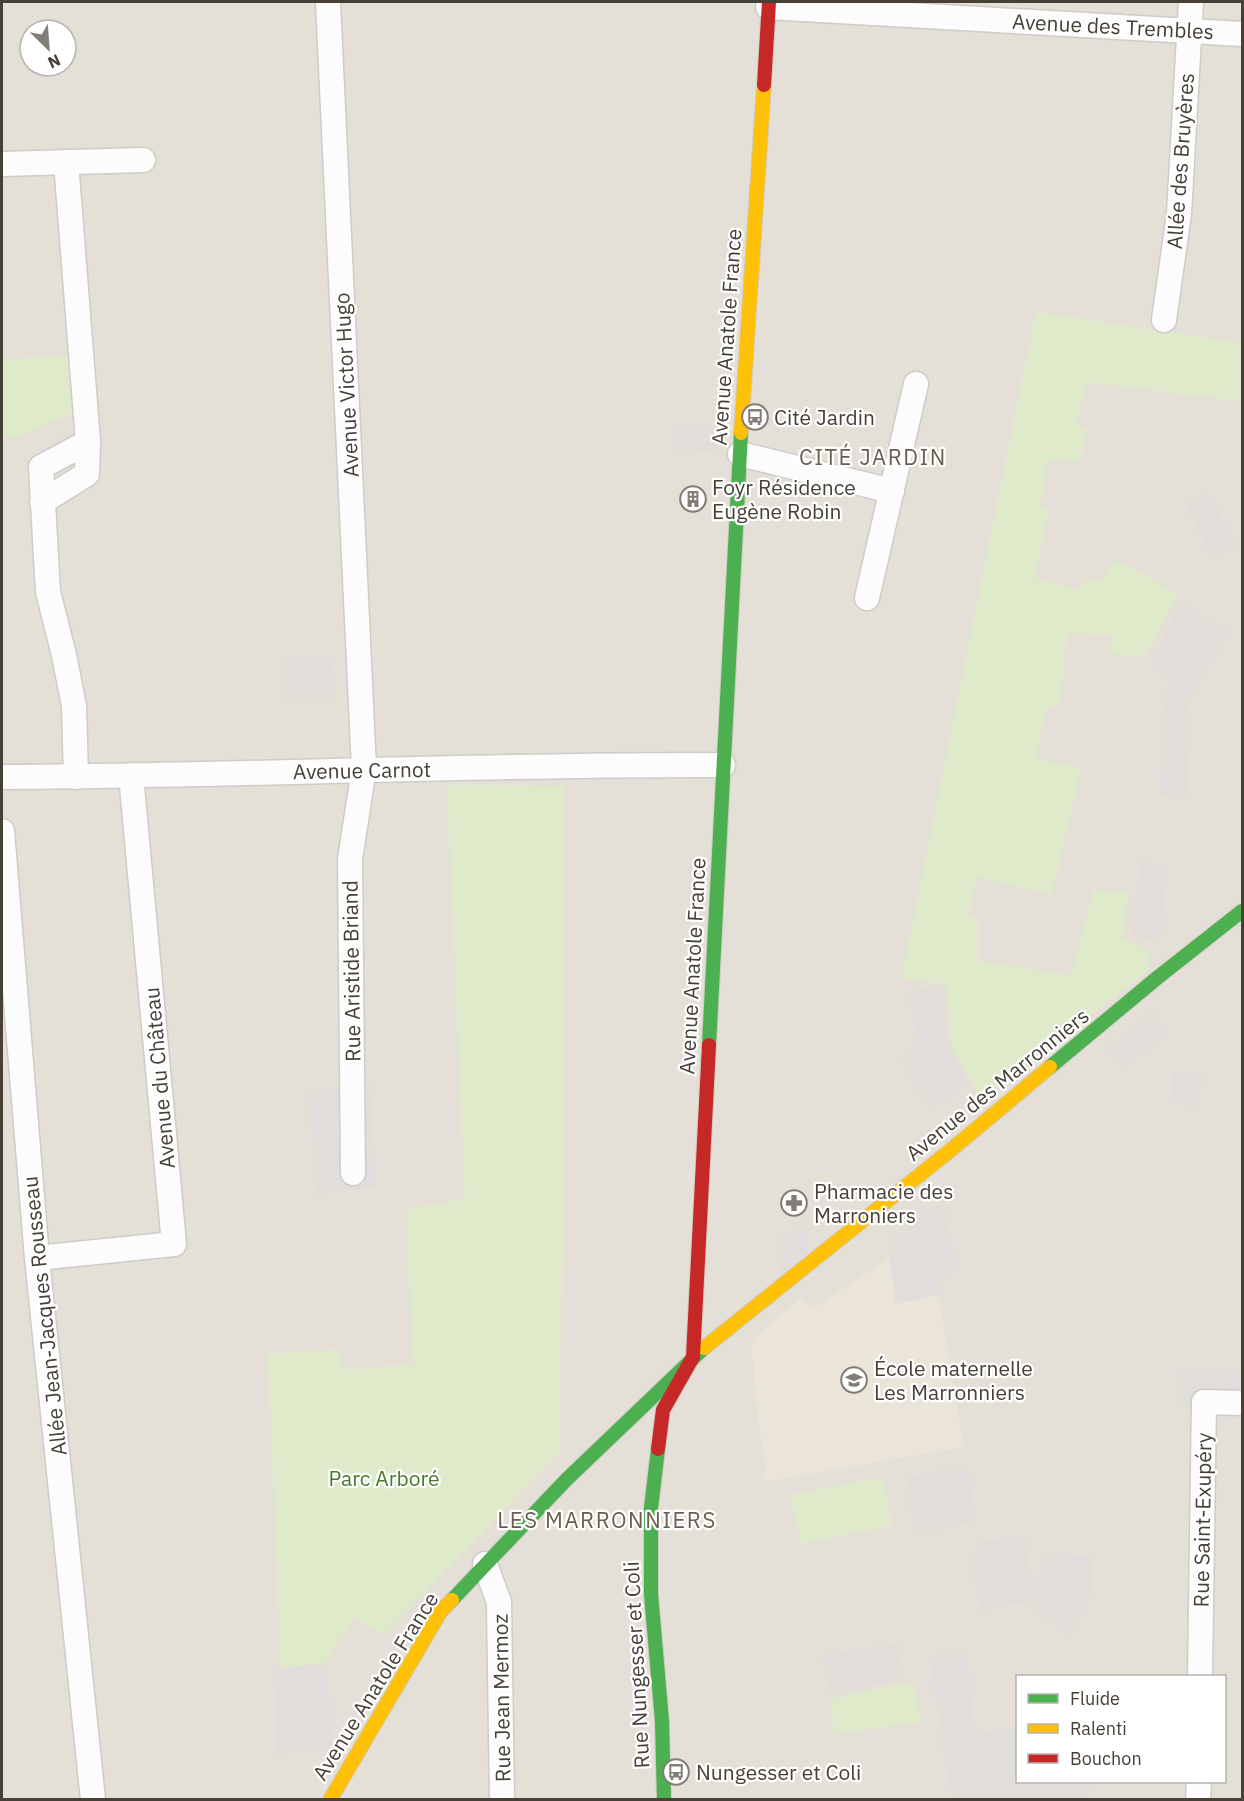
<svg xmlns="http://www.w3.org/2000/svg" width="1244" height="1801" font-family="'IBM Plex Sans',sans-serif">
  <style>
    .residential { fill: #e4e0d7; fill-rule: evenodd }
    .education { fill: #ebe5d9 }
    .green { fill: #deeaca }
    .parking { fill: #e0ddda }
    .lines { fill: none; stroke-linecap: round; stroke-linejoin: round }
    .street-casing { stroke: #ceccc8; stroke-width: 27 }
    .fast-casing { stroke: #d0cbc1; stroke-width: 16 }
    .slow-casing { stroke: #d0cbc1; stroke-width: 16 }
    .jam-casing { stroke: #d0cbc1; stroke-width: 16 }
    .street { stroke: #fdfcfc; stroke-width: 24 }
    .fast { stroke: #4caf50; stroke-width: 14 }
    .slow { stroke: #ffc107; stroke-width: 14 }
    .jam { stroke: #c62828; stroke-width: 14 }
    .labels { text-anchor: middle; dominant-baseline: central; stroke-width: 4.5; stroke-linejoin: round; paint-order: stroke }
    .street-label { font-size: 21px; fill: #464036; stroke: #fff }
    .poi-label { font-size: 21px; fill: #464036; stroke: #fff; text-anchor: start }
    .park-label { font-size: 21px; fill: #49782a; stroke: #fff }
    .neighbourhood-label { font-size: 22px; letter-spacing: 1.5px; fill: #695e4d; stroke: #fff }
  </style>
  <rect width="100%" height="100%" fill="#f0eeea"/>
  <path class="residential" d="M2,2H1242V1799H2ZM30,30H66V66H30ZM1018,1676H1224V1782H1018Z"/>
  <polygon class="education" points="890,1257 896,1304 938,1294 964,1447 763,1482 766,1466 758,1419 751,1341 801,1298 812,1309"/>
  <g class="green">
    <polygon points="1036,312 1242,343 1242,402 1087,382 1076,423 1086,430 1080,461 1047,460 1041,505 1048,510 1035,579 1080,590 1085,579 1101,579 1112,565 1118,561 1178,594 1143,658 1110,653 1111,635 1067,633 1059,707 1046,707 1036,759 1081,768 1052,894 976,877 968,917 978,919 978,961 1071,975 1094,890 1128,891 1122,939 1149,949 1149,970 981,1099 952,1047 946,985 901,979"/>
    <polygon points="71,355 73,413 17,437 2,437 2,360"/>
    <polygon points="447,785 563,786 563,1221 559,1453 384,1635 353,1618 326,1663 281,1669 268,1354 340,1349 343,1370 413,1364 406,1209 465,1199"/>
    <polygon points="883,1477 892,1525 801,1544 791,1495"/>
    <polygon points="913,1681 921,1722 835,1734 830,1699"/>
  </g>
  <g class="parking">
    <polygon points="673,424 718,427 715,453 673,449"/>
    <polygon points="1205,494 1216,509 1233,546 1210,557 1201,532 1188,505"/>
    <polygon points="1179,604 1227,633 1194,682 1185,718 1189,792 1160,796 1162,715 1171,677 1152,664"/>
    <polygon points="281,657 333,658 334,697 281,697"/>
    <polygon points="1141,863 1167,868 1159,943 1132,936"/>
    <polygon points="921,988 941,991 946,1048 967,1082 932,1106 915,1085 903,1060 922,1050 910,999"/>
    <polygon points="1153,1015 1165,1033 1123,1065 1109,1049"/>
    <polygon points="1174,1072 1201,1076 1198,1105 1170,1102"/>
    <polygon points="370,1083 376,1188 315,1193 310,1092"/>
    <polygon points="944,1205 955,1271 935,1275 938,1294 896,1304 888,1244 908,1229 901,1217 923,1209"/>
    <polygon points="806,1222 808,1263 781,1285 782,1241"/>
    <polygon points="1176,1368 1242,1370 1242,1420 1195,1418 1177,1389"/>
    <polygon points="967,1468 976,1522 915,1532 908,1477"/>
    <polygon points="1024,1536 1035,1601 980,1609 973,1558 984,1541"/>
    <polygon points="1050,1554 1093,1557 1091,1594 1071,1634 1038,1612 1049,1597 1036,1589"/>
    <polygon points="897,1644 903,1679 829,1692 823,1656"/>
    <polygon points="966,1651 975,1734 1017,1729 1018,1782 1087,1782 1090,1799 952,1799 930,1658"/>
    <polygon points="326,1663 332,1749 277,1753 274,1669"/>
  </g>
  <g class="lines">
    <g class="street-casing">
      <g id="street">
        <polyline points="328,2 364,769 350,859 353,1173"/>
        <polyline points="768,7 1242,34"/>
        <polyline points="66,162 88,442 41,467 48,592 64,655 74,706 76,777"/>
        <polyline points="2,164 143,160"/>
        <polyline points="1164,320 1179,214 1191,2"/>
        <polyline points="740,454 892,491"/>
        <polyline points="42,502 87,474 88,442"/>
        <polyline points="867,598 916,384"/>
        <path d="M2,777C242,776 483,764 723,765"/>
        <polyline points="2,831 37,1258 93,1800"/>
        <polyline points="37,1258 174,1244 131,775"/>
        <polyline points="485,1564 499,1602 502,1800"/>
        <polyline points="1200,1676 1204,1402 1242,1403"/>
        <polyline points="1198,1800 1199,1782"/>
      </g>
    </g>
    <g class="fast-casing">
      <g id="fast">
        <polyline points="709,1045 741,433"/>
        <polyline points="1050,1067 1157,978 1242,911"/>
        <polyline points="658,1449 651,1508 651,1594 662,1721 664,1800"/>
        <polyline points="452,1600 566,1480 704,1348"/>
      </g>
    </g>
    <g class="slow-casing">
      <g id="slow">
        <polyline points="741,433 764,85"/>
        <polyline points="704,1348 952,1149 1050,1067"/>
        <polyline points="330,1800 441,1611 452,1600"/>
      </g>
    </g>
    <g class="jam-casing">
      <g id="jam">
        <polyline points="764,85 769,2"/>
        <polyline points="658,1449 663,1410 693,1357 709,1045"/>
      </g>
    </g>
    <use href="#street" class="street"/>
    <use href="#fast" class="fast"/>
    <use href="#slow" class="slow"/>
    <use href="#jam" class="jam"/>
  </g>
  <defs>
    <g id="bus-ring" transform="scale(1.35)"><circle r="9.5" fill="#fff" stroke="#827d75" stroke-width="1.5"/><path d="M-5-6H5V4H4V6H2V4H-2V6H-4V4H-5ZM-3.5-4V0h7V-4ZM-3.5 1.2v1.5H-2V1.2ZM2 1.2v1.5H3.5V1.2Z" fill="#827d75"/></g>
    <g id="building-ring" transform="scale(1.35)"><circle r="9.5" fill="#fff" stroke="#827d75" stroke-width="1.5"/><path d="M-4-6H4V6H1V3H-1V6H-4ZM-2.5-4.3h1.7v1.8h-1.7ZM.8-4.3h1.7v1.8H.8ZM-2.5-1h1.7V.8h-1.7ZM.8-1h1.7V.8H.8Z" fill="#827d75"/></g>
    <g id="pharmacy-ring" transform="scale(1.35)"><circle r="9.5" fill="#fff" stroke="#827d75" stroke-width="1.5"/><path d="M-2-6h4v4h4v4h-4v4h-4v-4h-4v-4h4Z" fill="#827d75"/></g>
    <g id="school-ring" transform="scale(1.35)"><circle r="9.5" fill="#fff" stroke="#827d75" stroke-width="1.5"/><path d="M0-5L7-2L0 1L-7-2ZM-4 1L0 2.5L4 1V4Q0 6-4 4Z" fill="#827d75"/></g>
  </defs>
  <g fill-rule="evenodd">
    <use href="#bus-ring" x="755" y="417"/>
    <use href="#building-ring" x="693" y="499"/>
    <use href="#pharmacy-ring" x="794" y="1203"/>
    <use href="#school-ring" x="854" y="1380"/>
    <use href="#bus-ring" x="676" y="1772"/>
  </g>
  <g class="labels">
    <g class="street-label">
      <text transform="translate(1113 26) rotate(3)">Avenue des Trembles</text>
      <text transform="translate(1180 161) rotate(-86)">Allée des Bruyères</text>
      <text transform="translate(726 337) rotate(-86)">Avenue Anatole France</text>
      <text transform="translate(346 385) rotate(-93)">Avenue Victor Hugo</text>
      <text transform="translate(362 770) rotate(-1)">Avenue Carnot</text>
      <text transform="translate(692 966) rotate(-87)">Avenue Anatole France</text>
      <text transform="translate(351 971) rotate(-91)">Rue Aristide Briand</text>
      <text transform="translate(159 1078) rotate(-95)">Avenue du Château</text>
      <text transform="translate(997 1084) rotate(-39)">Avenue des Marronniers</text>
      <text transform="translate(44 1316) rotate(-96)">Allée Jean-Jacques Rousseau</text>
      <text transform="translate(1202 1520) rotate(-89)">Rue Saint-Exupéry</text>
      <text transform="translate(636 1665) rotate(-93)">Rue Nungesser et Coli</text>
      <text transform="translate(375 1686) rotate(-58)">Avenue Anatole France</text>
      <text transform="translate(501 1698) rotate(-91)">Rue Jean Mermoz</text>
    </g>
    <g class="poi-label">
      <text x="774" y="417">Cité Jardin</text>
      <text x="712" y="487">Foyr Résidence<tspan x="712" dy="24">Eugène Robin</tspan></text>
      <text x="814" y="1191">Pharmacie des<tspan x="814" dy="24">Marroniers</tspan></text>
      <text x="874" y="1368">École maternelle<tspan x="874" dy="24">Les Marronniers</tspan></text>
      <text x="696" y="1772">Nungesser et Coli</text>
    </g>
    <g class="park-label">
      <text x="384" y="1478">Parc Arboré</text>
    </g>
    <g class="neighbourhood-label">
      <text x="873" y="456">CITÉ JARDIN</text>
      <text x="607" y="1519">LES MARRONNIERS</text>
    </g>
  </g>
  <rect width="1244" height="1801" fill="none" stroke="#464036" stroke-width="6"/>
  <rect x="1016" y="1675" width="210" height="108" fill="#ffffff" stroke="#b5b3af" stroke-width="1.5"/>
  <rect x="1028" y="1694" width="30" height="9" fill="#4caf50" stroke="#b5b3af" stroke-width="1.5"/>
  <text x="1070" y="1705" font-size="18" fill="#464036">Fluide</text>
  <rect x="1028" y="1724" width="30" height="9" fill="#ffc107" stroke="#b5b3af" stroke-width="1.5"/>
  <text x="1070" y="1735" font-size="18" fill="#464036">Ralenti</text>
  <rect x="1028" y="1754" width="30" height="9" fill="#c62828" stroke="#b5b3af" stroke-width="1.5"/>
  <text x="1070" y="1765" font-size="18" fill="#464036">Bouchon</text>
  <g transform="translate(48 48) rotate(155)"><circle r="28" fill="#ffffff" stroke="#b5b3af" stroke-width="1.5"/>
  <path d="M0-4.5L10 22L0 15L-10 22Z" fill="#827d75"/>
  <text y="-9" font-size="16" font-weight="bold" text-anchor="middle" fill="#464036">N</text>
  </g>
</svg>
